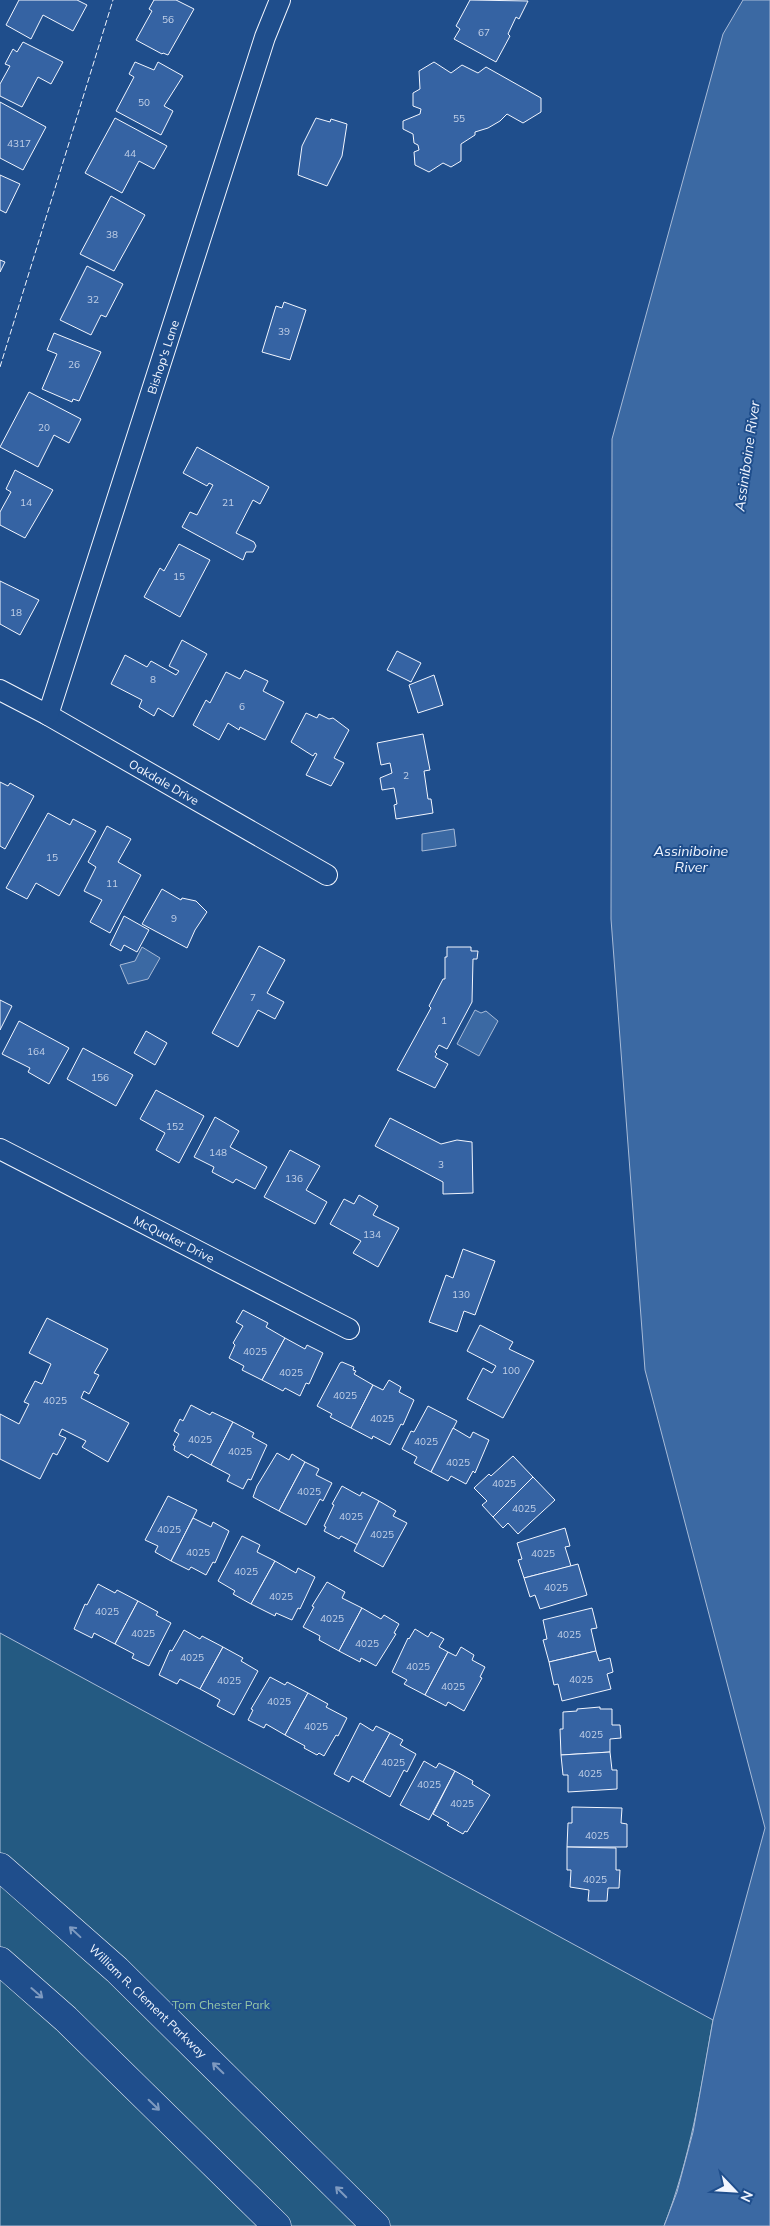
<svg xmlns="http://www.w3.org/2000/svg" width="770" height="2226" font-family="Mulish,sans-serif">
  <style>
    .green { fill: #245a82; stroke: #a8bbd7 }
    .water { fill: #3b69a3; stroke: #a8bbd7 }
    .building { fill: #3563a3; stroke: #f2f6ff }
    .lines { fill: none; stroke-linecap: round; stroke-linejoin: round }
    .street-casing { stroke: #f2f6ff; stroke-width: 22 }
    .secondary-casing { stroke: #f2f6ff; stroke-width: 29 }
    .street { stroke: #1f4e8c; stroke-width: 20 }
    .secondary { stroke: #1f4e8c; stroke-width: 28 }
    .fence { stroke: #f2f6ff; stroke-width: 1; stroke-dasharray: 6 2.5; stroke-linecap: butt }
    .oneway { stroke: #7e9ac0 }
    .labels { text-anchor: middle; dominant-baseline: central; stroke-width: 4; stroke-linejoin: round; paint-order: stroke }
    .number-label { font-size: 10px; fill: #c3d1e8 }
    .street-label { font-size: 12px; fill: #f2f6ff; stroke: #1f4e8c }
    .park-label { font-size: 12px; fill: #97c8a6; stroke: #1f4e8c }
    .water-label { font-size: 14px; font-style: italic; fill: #f2f6ff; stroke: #1f4e8c }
  </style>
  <rect width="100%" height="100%" fill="#1f4e8c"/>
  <path class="green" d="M0,1633L713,2020C701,2090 690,2159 664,2226H0Z"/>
  <g class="water">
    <polygon points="743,0 770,0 770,2226 664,2226 677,2192 693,2132 713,2020 765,1828 645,1370 611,919 612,439 723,34"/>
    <polygon points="454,829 456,846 422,851 422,834"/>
    <polygon points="142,947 160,958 148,979 128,984 120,965 135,961"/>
    <polygon points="475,1010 481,1013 486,1011 498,1021 479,1056 457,1044"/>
  </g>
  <g class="building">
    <polygon points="19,0 77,0 87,5 73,31 43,15 31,39 6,25"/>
    <polygon points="154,0 176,0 194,9 168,55 163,53 162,54 136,40 152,11 149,9"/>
    <polygon points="470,0 528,1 519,19 516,17 508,34 510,36 496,62 454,39 460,29 456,26"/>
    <polygon points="23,42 63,62 51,84 38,77 22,107 0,96 0,84 10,66 5,64 13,49 17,52"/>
    <polygon points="135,62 154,70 158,62 183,76 164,106 173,111 161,135 116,111 134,77 129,74"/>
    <polygon points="434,62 451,73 462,65 478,73 486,67 541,98 541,112 523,123 507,114 500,121 488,128 475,132 475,135 461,144 461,161 451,167 443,163 429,172 415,165 414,152 419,150 418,145 414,143 413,134 403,129 403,121 420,114 421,109 413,106 413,93 420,89 419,71"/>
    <polygon points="0,102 46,127 23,170 0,158"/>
    <polygon points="115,118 167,146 154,169 139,161 122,193 85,173"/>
    <polygon points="316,118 330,122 331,119 347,124 342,156 327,186 298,175 302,146"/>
    <polygon points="0,175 20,184 6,213 0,210"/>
    <polygon points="111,196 145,215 114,271 80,254"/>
    <polygon points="0,260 5,262 0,272"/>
    <polygon points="87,266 123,284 106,317 101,315 91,335 60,320"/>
    <polygon points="284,302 306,310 290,360 262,352 276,306 282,308"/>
    <polygon points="54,333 101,352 79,401 73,399 72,402 42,389 57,354 47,350"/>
    <polygon points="29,392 81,419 69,443 54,435 38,467 0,447"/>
    <polygon points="197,447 269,487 260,504 253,500 236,533 254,542 256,546 253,552 246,552 243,560 182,527 190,512 197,515 213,485 209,483 207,486 183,473"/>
    <polygon points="15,470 53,490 25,538 0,525 0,512 11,492 6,489"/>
    <polygon points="179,544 210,560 180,617 144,597 160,568 164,571"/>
    <polygon points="0,581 39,600 20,635 0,624"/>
    <polygon points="182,640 207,654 173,717 158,708 154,716 139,707 142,700 111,684 125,655 147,667 151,661 176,675 179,671 169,666"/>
    <polygon points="397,651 421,663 411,682 387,670"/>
    <polygon points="245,670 268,681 263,691 284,702 265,740 240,727 239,730 228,723 219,740 193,725 206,700 210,703 226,672 240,679"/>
    <polygon points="434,675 443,705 418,713 409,685"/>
    <polygon points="306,713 317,718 319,714 329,719 333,718 349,730 334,758 344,763 331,786 306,775 317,754 315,753 313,756 291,742"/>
    <polygon points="423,734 430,770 424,771 428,799 431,799 433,813 396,819 394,805 397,804 394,788 382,790 380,778 392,773 390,763 381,765 377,743"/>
    <polygon points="0,782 8,786 10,783 34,796 5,849 0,846"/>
    <polygon points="48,813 70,825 73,819 96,831 59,896 36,883 27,899 6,888"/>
    <polygon points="107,826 131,839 118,862 141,875 110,933 90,922 102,900 84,891 96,867 88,862"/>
    <polygon points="162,889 181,900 182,898 196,901 207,912 195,930 187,948 142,924"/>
    <polygon points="124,916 149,930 137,952 124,945 121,951 110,945"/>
    <polygon points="259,946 285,960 267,993 284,1002 275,1019 258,1010 238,1047 212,1033"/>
    <polygon points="447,947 471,947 471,951 478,951 477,959 473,959 472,1002 447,1049 439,1045 435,1052 437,1054 435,1057 448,1064 435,1088 397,1070 431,1008 429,1006 443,979 445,979 445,957 447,957"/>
    <polygon points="0,1000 12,1006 0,1030"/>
    <polygon points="19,1021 69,1048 49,1084 28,1072 30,1068 2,1054"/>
    <polygon points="146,1031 167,1043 155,1065 134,1053"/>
    <polygon points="83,1048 133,1075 116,1106 67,1079"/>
    <polygon points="156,1090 204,1116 179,1163 156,1150 165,1133 140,1119"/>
    <polygon points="215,1117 239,1131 230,1147 267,1167 255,1189 236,1179 233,1183 212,1172 214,1167 194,1157"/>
    <polygon points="390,1118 441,1144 457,1140 472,1142 473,1193 443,1194 443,1182 375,1146"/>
    <polygon points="290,1150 320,1166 306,1190 327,1202 315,1224 264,1197"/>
    <polygon points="359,1195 378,1206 373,1215 399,1228 378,1267 353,1253 361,1241 330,1224 344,1199 354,1204"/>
    <polygon points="463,1249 495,1261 475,1315 464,1311 457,1332 429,1322 446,1275 453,1278"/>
    <polygon points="243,1310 268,1323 266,1327 285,1338 262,1380 242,1370 244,1366 229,1358 235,1345 233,1343 243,1326 236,1322"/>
    <polygon points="47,1318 108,1349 94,1373 99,1375 89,1394 84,1391 81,1398 129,1423 108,1462 82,1447 86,1441 62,1429 59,1435 66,1438 57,1455 53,1453 40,1479 0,1459 0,1414 19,1424 29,1404 24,1402 35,1381 42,1384 51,1364 29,1353"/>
    <polygon points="480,1325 513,1342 509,1349 534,1361 503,1418 467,1399 483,1368 492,1373 496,1366 467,1351"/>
    <polygon points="285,1338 305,1349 307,1345 323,1353 309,1384 306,1383 300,1396 285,1388 283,1391 262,1380"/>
    <polygon points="342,1362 354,1367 353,1370 356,1371 354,1374 373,1385 351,1428 330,1417 332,1414 317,1406 340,1363"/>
    <polygon points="389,1380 401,1387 399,1392 414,1400 403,1425 401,1424 390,1445 373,1436 372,1439 351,1428 373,1385 383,1390"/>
    <polygon points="191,1405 210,1415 212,1412 233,1422 211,1465 191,1454 188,1458 174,1450 175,1446 173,1445 179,1434 174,1431 180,1419 183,1421"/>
    <polygon points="428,1406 457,1421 431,1472 414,1463 417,1457 402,1449 411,1431 414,1432"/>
    <polygon points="233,1422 254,1433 252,1437 267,1445 251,1480 248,1479 243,1489 227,1481 230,1475 211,1465"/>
    <polygon points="453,1428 470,1438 473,1432 489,1440 475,1473 473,1471 466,1484 451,1476 448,1481 431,1472"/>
    <polygon points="277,1453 289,1460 292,1454 305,1462 279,1511 253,1497 257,1486"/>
    <polygon points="513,1456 533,1477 493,1517 482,1505 487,1501 474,1488 489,1474 491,1476"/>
    <polygon points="305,1462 319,1469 316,1475 332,1483 323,1501 320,1499 306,1525 279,1511"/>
    <polygon points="533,1477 555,1500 518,1534 508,1523 503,1528 493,1517"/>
    <polygon points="342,1486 360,1496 362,1492 379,1501 358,1545 341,1536 339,1539 324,1531 326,1527 324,1526 334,1505 332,1504"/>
    <polygon points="168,1496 197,1510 171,1561 155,1552 158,1546 145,1540"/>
    <polygon points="379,1501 396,1511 393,1516 407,1523 383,1567 354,1551"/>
    <polygon points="193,1518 211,1527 213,1522 229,1531 215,1563 213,1562 206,1575 191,1567 189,1570 171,1561"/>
    <polygon points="565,1528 570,1546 565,1547 571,1566 524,1578 518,1560 522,1559 517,1543"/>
    <polygon points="242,1536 260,1545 257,1552 275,1561 251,1604 233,1594 235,1591 218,1581"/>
    <polygon points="275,1561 296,1573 298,1568 315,1577 300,1609 298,1608 292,1620 276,1613 275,1616 251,1604"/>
    <polygon points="578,1564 587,1595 540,1609 535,1595 530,1597 524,1578"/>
    <polygon points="327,1582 345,1592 342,1598 362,1608 339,1651 319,1640 320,1636 303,1627 314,1607 312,1606"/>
    <polygon points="98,1584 115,1593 117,1590 138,1601 115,1644 94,1633 92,1638 74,1629 85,1604 87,1605"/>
    <polygon points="138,1601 158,1612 156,1615 171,1623 149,1666 132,1658 134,1654 115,1644"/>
    <polygon points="362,1608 381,1619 384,1615 399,1624 394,1633 396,1634 376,1666 361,1658 360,1662 339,1651"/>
    <polygon points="592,1608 597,1628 591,1629 596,1651 549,1662 543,1640 547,1639 543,1620"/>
    <polygon points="415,1629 428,1637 431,1632 444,1639 439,1647 448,1652 425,1695 404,1684 407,1680 392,1672 408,1638 409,1639"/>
    <polygon points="184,1630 200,1639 202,1636 223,1647 200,1689 180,1679 177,1684 159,1675 170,1650 172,1651"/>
    <polygon points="223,1647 243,1658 241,1661 258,1671 234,1715 217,1706 220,1700 200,1689"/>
    <polygon points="461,1647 474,1655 472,1660 485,1667 480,1677 482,1678 464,1711 448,1702 446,1706 425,1695 448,1652 456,1656"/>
    <polygon points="596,1651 599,1661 610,1658 613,1672 607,1674 611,1689 562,1701 558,1684 554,1685 549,1662"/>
    <polygon points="270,1677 285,1685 287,1682 308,1693 285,1735 266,1724 264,1728 248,1720 253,1710 251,1709"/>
    <polygon points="308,1693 328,1704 326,1707 347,1718 338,1736 336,1735 324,1756 319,1753 317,1755 304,1748 305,1746 285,1735"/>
    <polygon points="600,1707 600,1709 612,1709 612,1725 620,1725 621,1738 610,1739 610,1752 561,1755 560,1729 563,1729 563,1712 577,1711 577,1709"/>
    <polygon points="360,1723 373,1731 376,1726 390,1733 363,1782 352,1776 349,1782 334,1774"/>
    <polygon points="390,1733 403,1740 400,1745 416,1754 407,1772 404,1770 390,1797 363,1782"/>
    <polygon points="610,1752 612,1770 617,1770 617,1789 568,1792 568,1775 563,1775 561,1755"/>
    <polygon points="424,1761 436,1768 439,1763 455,1771 429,1820 400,1805"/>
    <polygon points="455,1771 473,1781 472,1784 490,1795 467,1832 465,1831 463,1834 447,1825 449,1823 433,1814"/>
    <polygon points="572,1807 622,1808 621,1823 627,1824 627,1847 567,1847 568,1823 572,1823"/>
    <polygon points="567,1847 616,1848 616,1870 620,1870 619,1888 608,1888 607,1901 588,1901 589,1890 570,1887 571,1870 567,1870"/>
  </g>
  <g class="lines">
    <g class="street-casing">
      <g id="street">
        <polyline points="0,690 48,715 327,875"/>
        <polyline points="48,715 265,37 280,0"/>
        <polyline points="0,1149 349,1329"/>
      </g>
    </g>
    <g class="secondary-casing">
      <g id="secondary">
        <polyline points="0,1867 117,1970 376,2226"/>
        <polyline points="0,1961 66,2019 277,2226"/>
      </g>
    </g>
    <use href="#street" class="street"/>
    <use href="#secondary" class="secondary"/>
    <polyline class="fence" points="0,367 113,0"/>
  </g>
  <defs><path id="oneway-shaft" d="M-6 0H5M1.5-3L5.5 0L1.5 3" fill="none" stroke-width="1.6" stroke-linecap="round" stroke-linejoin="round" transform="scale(1.25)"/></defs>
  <g class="oneway">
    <use href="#oneway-shaft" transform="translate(75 1932) rotate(-137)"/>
    <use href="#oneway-shaft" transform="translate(37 1993) rotate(41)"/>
    <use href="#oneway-shaft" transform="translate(218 2068) rotate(-136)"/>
    <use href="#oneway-shaft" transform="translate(154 2105) rotate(44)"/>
    <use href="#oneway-shaft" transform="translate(341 2192) rotate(-135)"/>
  </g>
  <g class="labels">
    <g class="number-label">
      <text x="168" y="19">56</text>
      <text x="484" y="32">67</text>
      <text x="144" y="102">50</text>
      <text x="459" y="118">55</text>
      <text x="19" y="143">4317</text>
      <text x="130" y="153">44</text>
      <text x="112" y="234">38</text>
      <text x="93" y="299">32</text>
      <text x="284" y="331">39</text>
      <text x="74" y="364">26</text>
      <text x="44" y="427">20</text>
      <text x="26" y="502">14</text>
      <text x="228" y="502">21</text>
      <text x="179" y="576">15</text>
      <text x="16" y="612">18</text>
      <text x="153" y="679">8</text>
      <text x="242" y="706">6</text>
      <text x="406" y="775">2</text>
      <text x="52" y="857">15</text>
      <text x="112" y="883">11</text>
      <text x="174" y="918">9</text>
      <text x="253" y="997">7</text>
      <text x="444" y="1020">1</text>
      <text x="36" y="1051">164</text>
      <text x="100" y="1077">156</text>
      <text x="175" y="1126">152</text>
      <text x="218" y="1152">148</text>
      <text x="441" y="1164">3</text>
      <text x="294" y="1178">136</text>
      <text x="372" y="1234">134</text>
      <text x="461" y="1294">130</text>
      <text x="255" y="1351">4025</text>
      <text x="511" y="1370">100</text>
      <text x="291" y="1372">4025</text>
      <text x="345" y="1395">4025</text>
      <text x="55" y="1400">4025</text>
      <text x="382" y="1418">4025</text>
      <text x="200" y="1439">4025</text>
      <text x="426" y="1441">4025</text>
      <text x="240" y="1451">4025</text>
      <text x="458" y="1462">4025</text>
      <text x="504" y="1483">4025</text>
      <text x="309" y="1491">4025</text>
      <text x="524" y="1508">4025</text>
      <text x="351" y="1516">4025</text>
      <text x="169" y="1529">4025</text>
      <text x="382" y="1534">4025</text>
      <text x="198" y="1552">4025</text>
      <text x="543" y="1553">4025</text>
      <text x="246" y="1571">4025</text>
      <text x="556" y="1587">4025</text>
      <text x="281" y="1596">4025</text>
      <text x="107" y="1611">4025</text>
      <text x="332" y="1618">4025</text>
      <text x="143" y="1633">4025</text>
      <text x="569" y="1634">4025</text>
      <text x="367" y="1643">4025</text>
      <text x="192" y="1657">4025</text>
      <text x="418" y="1666">4025</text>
      <text x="581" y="1679">4025</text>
      <text x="229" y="1680">4025</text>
      <text x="453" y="1686">4025</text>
      <text x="279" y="1701">4025</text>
      <text x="316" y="1726">4025</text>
      <text x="591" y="1734">4025</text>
      <text x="393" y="1762">4025</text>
      <text x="590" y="1773">4025</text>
      <text x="429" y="1784">4025</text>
      <text x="462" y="1803">4025</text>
      <text x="597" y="1835">4025</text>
      <text x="595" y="1879">4025</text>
    </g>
    <g class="street-label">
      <text transform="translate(163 357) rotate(-72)">Bishop's Lane</text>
      <text transform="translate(164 782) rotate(30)">Oakdale Drive</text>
      <text transform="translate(174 1239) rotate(27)">McQuaker Drive</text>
      <text transform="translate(148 2001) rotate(44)">William R. Clement Parkway</text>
    </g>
    <g class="park-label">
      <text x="221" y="2004">Tom Chester Park</text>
    </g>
    <g class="water-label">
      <text transform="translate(747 456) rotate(-82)">Assiniboine River</text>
      <text x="691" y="851">Assiniboine<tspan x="691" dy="16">River</tspan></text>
    </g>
  </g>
  <g transform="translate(735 2191) rotate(115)" stroke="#1f4e8c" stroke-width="4" paint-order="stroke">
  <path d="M0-4L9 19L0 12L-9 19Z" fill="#f2f6ff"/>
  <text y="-8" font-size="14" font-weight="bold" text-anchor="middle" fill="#f2f6ff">N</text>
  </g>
</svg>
